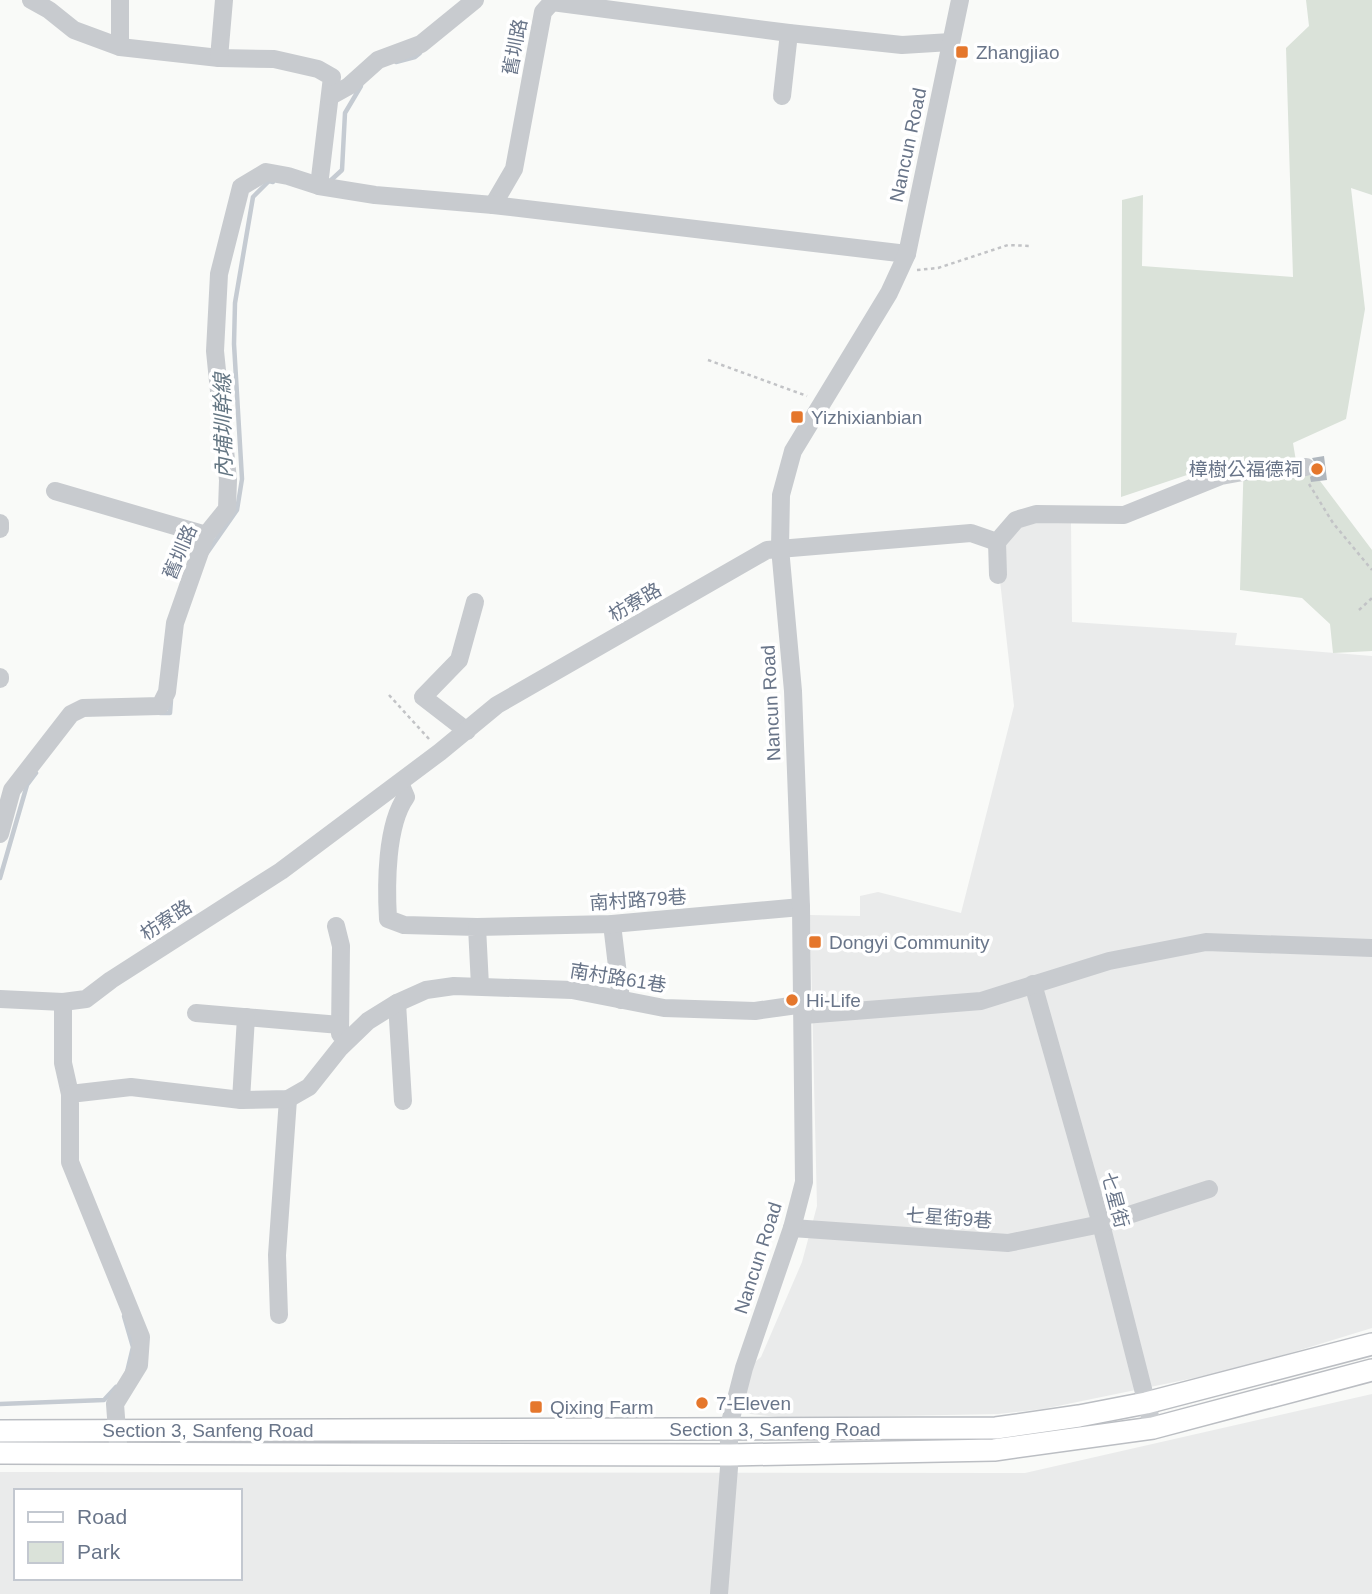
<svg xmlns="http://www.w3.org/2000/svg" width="1372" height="1594" font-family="Helvetica,'Noto Sans TC',sans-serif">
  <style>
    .built { fill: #eaebeb; fill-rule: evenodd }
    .green { fill: #dae2d9 }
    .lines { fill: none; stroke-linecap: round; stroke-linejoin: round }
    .stream { stroke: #c5cbd2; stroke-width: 4.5 }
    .building { fill: #b0b7be }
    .major-casing { stroke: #bbbec3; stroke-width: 24 }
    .path { stroke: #c2c3c6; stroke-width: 2.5; stroke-dasharray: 3.5 3.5; stroke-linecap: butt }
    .minor { stroke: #c8cbcf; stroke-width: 18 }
    .major { stroke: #fff; stroke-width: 21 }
    .poi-dot { fill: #e5772c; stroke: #fff; stroke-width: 2.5 }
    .labels { text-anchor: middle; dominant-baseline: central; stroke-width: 7; stroke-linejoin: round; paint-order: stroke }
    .street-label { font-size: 19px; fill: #697589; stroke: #fff }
    .poi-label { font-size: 19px; fill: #697589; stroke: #fff; text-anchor: start }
    .water-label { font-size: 21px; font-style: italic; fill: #647683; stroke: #fff }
  </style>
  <rect width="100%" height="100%" fill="#f9faf8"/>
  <g class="built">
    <polygon points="1071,522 1072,622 1237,633 1235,645 1372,656 1372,1328 1238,1369 1043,1409 998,1414 787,1418 733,1412 738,1376 761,1357 802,1262 817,1206 810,915 860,916 860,896 878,892 961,913 1014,706 997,554 1020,523"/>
    <path d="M1372,1394V1594H0V1472L1025,1473ZM16,1491H240V1578H16Z"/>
  </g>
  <polygon class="green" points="1306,0 1372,0 1372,195 1351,188 1365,309 1346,419 1293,443 1297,467 1311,469 1372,550 1372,651 1333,653 1330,624 1302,598 1240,590 1244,456 1121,497 1122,200 1143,195 1142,266 1293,277 1286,48 1309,26"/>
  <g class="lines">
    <g class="stream">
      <polyline points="396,62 415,57 420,53"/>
      <polyline points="329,182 342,170 345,113 361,86"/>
      <polyline points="207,553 237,510 242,479 234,344 235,303 253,197 269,181 273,182"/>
      <polyline points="160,713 170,713 171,700"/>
      <polyline points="0,878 27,785 36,773"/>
      <polyline points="124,1316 133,1347 127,1372"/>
      <polyline points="0,1404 104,1400 116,1387"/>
    </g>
  </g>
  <polygon class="building" points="1324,456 1327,480 1311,482 1310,477 1316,473 1317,467 1312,458"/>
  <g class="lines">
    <g class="major-casing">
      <g id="major">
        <polyline points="0,1431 996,1428 1079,1416 1146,1403 1372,1344"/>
        <polyline points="0,1453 730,1455 994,1450 1153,1428 1372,1370"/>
      </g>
    </g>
    <g class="path">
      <polyline points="917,270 938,268 1008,245 1031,246"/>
      <polyline points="708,360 807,396"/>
      <polyline points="1309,484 1333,523 1372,570"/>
      <polyline points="1359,610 1372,598"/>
      <polyline points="389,695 429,739"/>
    </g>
    <g class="minor">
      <polyline points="31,0 49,10 74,30 120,47 219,58 274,59 318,69 332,77 319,186"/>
      <polyline points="120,47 120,0"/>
      <polyline points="219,58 224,0"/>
      <polyline points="331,96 349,86 378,60 421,44 475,0"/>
      <polyline points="782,96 789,33"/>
      <polyline points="493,205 514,169 543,12 552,2 789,33 902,45 951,42"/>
      <polyline points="55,491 206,535"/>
      <polyline points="0,523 0,529"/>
      <polyline points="997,542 998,575"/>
      <polyline points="0,677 0,679"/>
      <polyline points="467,731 423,697 459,660 475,602"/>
      <path d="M400,783L406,797C386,825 386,885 388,919L404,925L477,927L480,986"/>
      <polyline points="0,834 12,790 71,714 83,708 160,706 167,692 175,623 206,535 227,509 228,480 215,351 219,274 241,187 266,172 288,176 319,186 375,195 493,205 907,254"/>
      <polyline points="612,924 621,1000"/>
      <polyline points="336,926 341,946 340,1034"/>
      <polyline points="477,927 612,924 801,907"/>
      <polyline points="1033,984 1101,1224 1153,1428"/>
      <polyline points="0,999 63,1002 86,999 111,980 281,871 440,752 497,705 767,550 971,533 997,542 1016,520 1036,514 1124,515 1221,476 1254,470 1306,467"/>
      <polyline points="63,1002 63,1063 70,1094"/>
      <polyline points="397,1003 403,1101"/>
      <polyline points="196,1013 340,1025"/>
      <polyline points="804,1015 981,1001 1109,961 1206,942 1372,948"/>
      <polyline points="241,1100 246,1017"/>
      <polyline points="792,1228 1008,1243 1101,1224 1209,1189"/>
      <polyline points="279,1315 277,1255 288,1099"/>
      <polyline points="118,1444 115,1404 139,1365 141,1337 70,1162 70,1094 131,1087 241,1100 288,1099 309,1087 340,1048 368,1021 397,1003 426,990 454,986 572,990 664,1008 755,1011 804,1004"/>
      <polyline points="719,1594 730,1455 728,1430 744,1368 792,1228 804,1182 801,907 793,691 780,548 781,495 793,451 889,293 907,254 960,0"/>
    </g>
    <use href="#major" class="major"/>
  </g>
  <g class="poi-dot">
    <rect x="955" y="45" width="14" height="14" rx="3.5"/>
    <rect x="790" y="410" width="14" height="14" rx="3.5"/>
    <circle cx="1317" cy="469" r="7"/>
    <rect x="808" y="935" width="14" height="14" rx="3.5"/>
    <circle cx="792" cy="1000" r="7"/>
    <circle cx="702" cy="1403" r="7"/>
    <rect x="529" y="1400" width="14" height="14" rx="3.5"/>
  </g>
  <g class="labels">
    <g class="street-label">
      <text transform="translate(515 47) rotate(-79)">舊圳路</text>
      <text transform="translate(908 145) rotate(-78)">Nancun Road</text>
      <text transform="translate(180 552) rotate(-67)">舊圳路</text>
      <text transform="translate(635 602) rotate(-30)">枋寮路</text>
      <text transform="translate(771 703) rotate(-93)">Nancun Road</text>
      <text transform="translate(638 900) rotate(-4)">南村路79巷</text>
      <text transform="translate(166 920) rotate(-33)">枋寮路</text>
      <text transform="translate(618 978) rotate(9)">南村路61巷</text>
      <text transform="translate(1115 1200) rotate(75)">七星街</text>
      <text transform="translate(949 1218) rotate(4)">七星街9巷</text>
      <text transform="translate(758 1258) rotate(-72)">Nancun Road</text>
      <text x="775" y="1429">Section 3, Sanfeng Road</text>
      <text x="208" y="1430">Section 3, Sanfeng Road</text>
    </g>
    <g class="poi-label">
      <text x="976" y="52">Zhangjiao</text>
      <text x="811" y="417">Yizhixianbian</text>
      <text x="1303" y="469" text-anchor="end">樟樹公福德祠</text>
      <text x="829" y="942">Dongyi Community</text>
      <text x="806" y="1000">Hi-Life</text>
      <text x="716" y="1403">7-Eleven</text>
      <text x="550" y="1407">Qixing Farm</text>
    </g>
    <g class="water-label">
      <text transform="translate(223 426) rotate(-91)">內埔圳幹線</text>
    </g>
  </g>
  <rect x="14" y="1489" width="228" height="91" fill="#ffffff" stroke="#c3c8d0" stroke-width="2"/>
  <rect x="28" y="1512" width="35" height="10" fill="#ffffff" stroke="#c3c8d0" stroke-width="2"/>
  <text x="77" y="1524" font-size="21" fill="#697589">Road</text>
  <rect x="28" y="1542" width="35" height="21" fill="#dae2d9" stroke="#c3c8d0" stroke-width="2"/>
  <text x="77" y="1559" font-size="21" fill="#697589">Park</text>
</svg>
